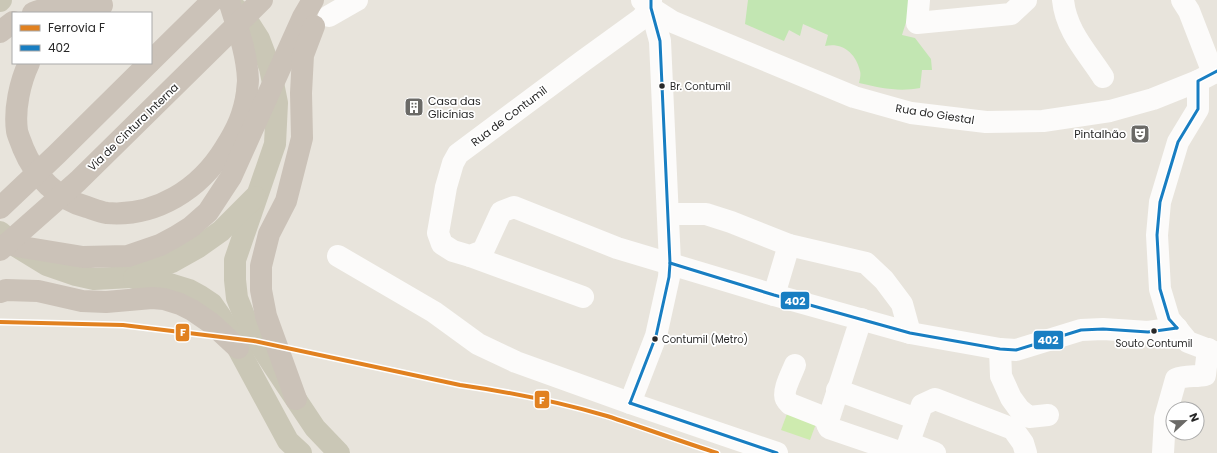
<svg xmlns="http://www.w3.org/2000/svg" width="1217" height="453" font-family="Poppins,sans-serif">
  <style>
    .grass { fill: #c2e6b2 }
    .pitch { fill: #ceebaf }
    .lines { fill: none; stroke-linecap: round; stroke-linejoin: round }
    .minor { stroke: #fcfbfa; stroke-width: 22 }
    .major { stroke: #cac7b6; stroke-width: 22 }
    .highway { stroke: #cbc2b8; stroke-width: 22 }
    .bus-1-casing { stroke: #fff; stroke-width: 6 }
    .bus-1 { stroke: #187ec2; stroke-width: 3 }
    .rail-1-casing { stroke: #fff; stroke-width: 7 }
    .rail-1 { stroke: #e18120; stroke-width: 4 }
    .bus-dot { fill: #282828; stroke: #fff; stroke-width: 1.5 }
    .labels { text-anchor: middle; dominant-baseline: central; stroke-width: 3.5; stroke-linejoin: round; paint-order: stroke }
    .bus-label { font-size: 10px; fill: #282828; stroke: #fff; text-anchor: start }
    .poi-label { font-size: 11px; fill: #282828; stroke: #fff; text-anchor: start }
    .street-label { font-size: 11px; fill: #282828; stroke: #fff }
    .line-badge { stroke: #fff; stroke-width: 1.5 }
    .badge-label { font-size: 11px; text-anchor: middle; font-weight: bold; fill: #fff }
  </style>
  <rect width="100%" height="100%" fill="#e8e4dc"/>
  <path class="grass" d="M748,0H913L902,35L915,38L931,59L932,70H922L920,88C898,92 881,88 859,83C860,79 861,74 860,71C856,53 842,42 825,46L828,35L803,24L800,36L789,30L784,41L745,24Z"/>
  <polygon class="pitch" points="788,411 817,421 810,440 781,430"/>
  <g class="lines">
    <g class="minor">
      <polyline points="642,0 651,8 673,22 854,97 911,113 986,122 1043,121 1110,111 1153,99 1198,81 1217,71"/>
      <polyline points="651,0 651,8 641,19 583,61 458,154 453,163 446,187 438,233 442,244 453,251 470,256 483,251 501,212 514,207 617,248 774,295 910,333 1000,349 1016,350 1081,330 1103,329 1148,332 1177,328"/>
      <polyline points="919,0 917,23 1011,14 1026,0"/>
      <path d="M1063,0C1066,31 1087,52 1103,77"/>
      <polyline points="1182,0 1189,11 1213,73"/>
      <polyline points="329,16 357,0"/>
      <polyline points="1198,81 1198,109 1178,142 1160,202 1157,235 1160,289 1169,319 1188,342 1217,353"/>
      <polyline points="668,214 706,214 731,222 789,245 866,263 884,280 902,304 910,333"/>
      <polyline points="338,256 434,312 478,344 516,362 630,403 777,453"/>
      <polyline points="470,256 583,297"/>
      <polyline points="774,295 789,245"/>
      <polyline points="861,319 827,424 829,428 902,453"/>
      <polyline points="1000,349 1001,376 1011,398 1019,409 1029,417 1048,415"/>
      <path d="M795,365C792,373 782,391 786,399C786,400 789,403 790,404L828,419"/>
      <polyline points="837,390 917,419 922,405 935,399 1013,429 1023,443 1026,453"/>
      <polyline points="630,403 656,336 669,277 670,263 660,41 651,8"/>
      <polyline points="909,443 935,453"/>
      <polyline points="905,453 917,419"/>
      <path d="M1163,453L1165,418L1176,379C1185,375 1196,377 1205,375L1208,349"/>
    </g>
    <g class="major">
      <polyline points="0,1 1,0"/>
      <polyline points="231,5 243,14 259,39 270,68 277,103 275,144 235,260 235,280 237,298 249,328 273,365 315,428 339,453"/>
      <polyline points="0,232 16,246 47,265 76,275 94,279 131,277 172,262 197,248 221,231 255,197"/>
      <polyline points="134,278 144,281 160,281 189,290 200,296 212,304 221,317 288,441 301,453"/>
    </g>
    <g class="highway">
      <path d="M33,13C56,4 78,3 102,5"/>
      <polyline points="0,32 13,22"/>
      <polyline points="151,61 213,0"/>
      <path d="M29,63C20,82 14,109 17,131C18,136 21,142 23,148C35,177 57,199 87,207C93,209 100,212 107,213C156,217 200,189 225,148C237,129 244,114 247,92C247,88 248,84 248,80C247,54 238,29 230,4"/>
      <polyline points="0,208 57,154 149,63"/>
      <polyline points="16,246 83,257 128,256 160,245 175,237 191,227 208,212 231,177 303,17 313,0"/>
      <polyline points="0,250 78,181 262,0"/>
      <polyline points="0,292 6,290 38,291 82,301 106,302 152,298 164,299 180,304 192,310 211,323 238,348"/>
      <polyline points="296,399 266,316 261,290 261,266 269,234 286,201 302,138 301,93 303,55 314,26"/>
    </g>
    <g class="bus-1-casing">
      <g id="bus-1">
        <polyline points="670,263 774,295 910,333 1000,349 1016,350 1081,330 1103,329 1148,332 1177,328"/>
        <polyline points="1177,328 1169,319 1160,289 1157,235 1160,202 1178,142 1198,109 1198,81 1217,71"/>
        <polyline points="630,403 656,336 669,277 670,263 660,41 651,8 651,0"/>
        <polyline points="630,403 777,453"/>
      </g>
    </g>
    <use href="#bus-1" class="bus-1"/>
    <g class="rail-1-casing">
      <path id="rail-1" d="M0,322L123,325L254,341L460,385C509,392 559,402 607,416C644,428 680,441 717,453"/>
    </g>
    <use href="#rail-1" class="rail-1"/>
  </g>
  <defs>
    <g id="building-square" transform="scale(1)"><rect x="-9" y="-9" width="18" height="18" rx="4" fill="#6b6a67" stroke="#fff"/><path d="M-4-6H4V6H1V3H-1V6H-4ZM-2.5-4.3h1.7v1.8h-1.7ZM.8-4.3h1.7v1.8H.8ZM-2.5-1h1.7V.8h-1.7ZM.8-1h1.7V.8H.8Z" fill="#fff"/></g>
    <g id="theatre-square" transform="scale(1)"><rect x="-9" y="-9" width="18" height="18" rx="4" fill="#6b6a67" stroke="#fff"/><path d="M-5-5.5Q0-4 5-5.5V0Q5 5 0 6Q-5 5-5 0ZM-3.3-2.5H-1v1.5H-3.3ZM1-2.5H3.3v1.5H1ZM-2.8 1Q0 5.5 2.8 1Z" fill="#fff"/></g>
  </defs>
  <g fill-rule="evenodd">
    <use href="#building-square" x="414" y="107"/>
    <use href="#theatre-square" x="1140" y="134"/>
  </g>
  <g class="bus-dot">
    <circle cx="662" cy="86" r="3.5"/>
    <circle cx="1154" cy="331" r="3.5"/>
    <circle cx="655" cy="339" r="3.5"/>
  </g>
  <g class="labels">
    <g class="bus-label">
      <text x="670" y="86">Br. Contumil</text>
      <text x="662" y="339">Contumil (Metro)</text>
      <text x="1154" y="343" text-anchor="middle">Souto Contumil</text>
    </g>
    <g class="poi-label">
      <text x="428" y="101">Casa das<tspan x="428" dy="13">Glicínias</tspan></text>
      <text x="1126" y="134" text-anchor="end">Pintalhão</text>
    </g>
    <g class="street-label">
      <text transform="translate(935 114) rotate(9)">Rua do Giestal</text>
      <text transform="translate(509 116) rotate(-37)">Rua de Contumil</text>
      <text transform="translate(133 127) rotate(-44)">Via de Cintura Interna</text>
    </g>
  </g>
  <g class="line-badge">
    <rect x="780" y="291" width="30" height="19" rx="4" fill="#187ec2"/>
    <rect x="175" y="323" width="15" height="19" rx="4" fill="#e18120"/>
    <rect x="1033" y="330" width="31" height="20" rx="4" fill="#187ec2"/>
    <rect x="534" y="390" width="16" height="19" rx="4" fill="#e18120"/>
  </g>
  <g class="badge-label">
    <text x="795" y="305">402</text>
    <text x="183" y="336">F</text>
    <text x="1048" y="344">402</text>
    <text x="542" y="404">F</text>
  </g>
  <rect x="12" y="12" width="140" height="52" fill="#ffffff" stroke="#a9a9a9"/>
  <rect x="20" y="25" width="20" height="6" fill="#e18120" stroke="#a9a9a9"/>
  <text x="48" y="32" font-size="12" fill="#282828">Ferrovia F</text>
  <rect x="20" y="45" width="20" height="6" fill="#187ec2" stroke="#a9a9a9"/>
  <text x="48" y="52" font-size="12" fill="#282828">402</text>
  <g transform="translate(1185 421) rotate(68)"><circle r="19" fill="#ffffff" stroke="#a9a9a9"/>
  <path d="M0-3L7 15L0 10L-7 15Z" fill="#6b6a67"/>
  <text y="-6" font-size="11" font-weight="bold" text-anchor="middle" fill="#282828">N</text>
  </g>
</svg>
